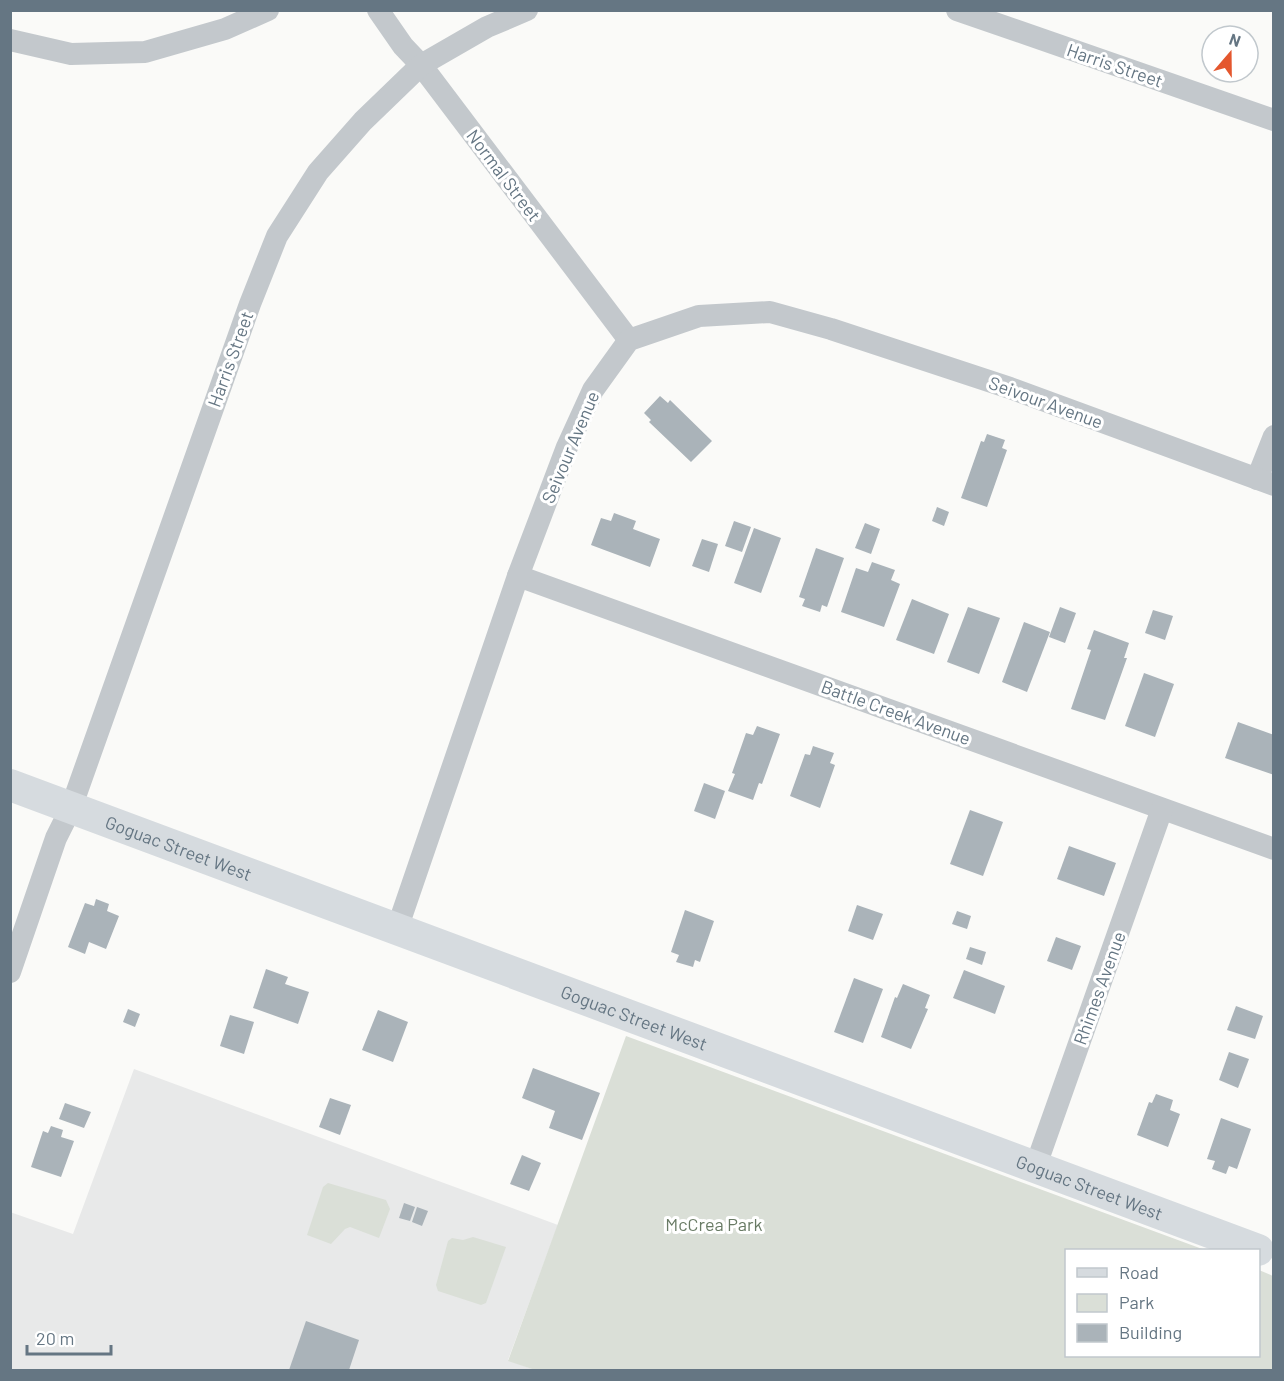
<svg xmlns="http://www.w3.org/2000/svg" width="1284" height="1381" font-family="Barlow,sans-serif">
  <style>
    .built { fill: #e8e9e9 }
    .green { fill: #dadfd7 }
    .building { fill: #aab3b9 }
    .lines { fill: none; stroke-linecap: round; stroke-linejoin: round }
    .street { stroke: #c3c8cc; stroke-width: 22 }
    .secondary { stroke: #d6dbdf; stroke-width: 32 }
    .labels { text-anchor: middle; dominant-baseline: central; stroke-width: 6; stroke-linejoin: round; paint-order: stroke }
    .street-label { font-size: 18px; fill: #657683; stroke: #fff }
    .park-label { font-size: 18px; fill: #687a64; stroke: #fff }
  </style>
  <rect width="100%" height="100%" fill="#fafaf8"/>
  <polygon class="built" points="134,1069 558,1225 508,1360 535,1370 11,1370 10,1212 73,1234"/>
  <g class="green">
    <polygon points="626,1036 1205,1250 1066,1250 1066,1356 1258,1356 1259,1270 1273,1276 1273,1370 535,1370 508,1361"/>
    <polygon points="328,1183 386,1200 390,1209 379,1238 350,1227 345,1229 331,1244 307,1235 323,1187"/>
    <polygon points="473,1237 506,1247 486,1303 481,1305 438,1291 436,1285 448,1241 452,1238 463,1240"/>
  </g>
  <g class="building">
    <polygon points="660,396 668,403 670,400 712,441 691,462 649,422 651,420 644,413"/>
    <polygon points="987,434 1005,440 1002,448 1007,450 987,507 961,498 981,441 984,442"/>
    <polygon points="937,507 949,512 944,526 932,521"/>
    <polygon points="614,513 636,521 633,529 660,539 650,567 591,545 601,518 611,521"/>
    <polygon points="734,521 751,527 742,552 725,546"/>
    <polygon points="865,523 880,529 871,554 855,548"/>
    <polygon points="754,528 781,538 761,593 734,583"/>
    <polygon points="702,539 718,544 709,572 692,566"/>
    <polygon points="816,548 844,558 827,607 822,605 820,612 802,606 805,599 799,597"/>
    <polygon points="872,562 895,570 891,580 900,584 884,627 841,612 856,568 868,572"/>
    <polygon points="912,599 949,614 934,654 896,640"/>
    <polygon points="968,607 1000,618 979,674 947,662"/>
    <polygon points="1060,607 1076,613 1065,643 1049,637"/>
    <polygon points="1153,610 1173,616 1165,640 1145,633"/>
    <polygon points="1024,622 1050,632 1027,692 1002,682"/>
    <polygon points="1094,630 1129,643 1124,658 1127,658 1105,720 1071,709 1091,650 1087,649"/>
    <polygon points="1144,673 1174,684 1155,737 1125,726"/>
    <polygon points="1238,722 1274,735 1274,775 1225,758"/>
    <polygon points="757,726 780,734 762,784 759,783 753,800 728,791 735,774 732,773 746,733 753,735"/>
    <polygon points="813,746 834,753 830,763 835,765 820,808 790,796 805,754 810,755"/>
    <polygon points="704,783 725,791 715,819 694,811"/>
    <polygon points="970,810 1003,822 983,876 950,864"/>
    <polygon points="1069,846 1116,863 1104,896 1057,879"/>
    <polygon points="96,899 109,904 107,911 119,916 106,949 89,942 85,954 68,947 85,903 94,906"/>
    <polygon points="857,905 883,914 873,940 848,931"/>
    <polygon points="685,910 714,921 700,962 695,960 693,967 676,962 679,955 671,952"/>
    <polygon points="957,911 971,916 967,929 952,924"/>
    <polygon points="1056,937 1081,946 1072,970 1047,961"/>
    <polygon points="970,947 986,952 982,965 966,959"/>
    <polygon points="266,969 288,977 285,984 309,992 298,1024 253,1008"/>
    <polygon points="964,970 1005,986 995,1014 953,998"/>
    <polygon points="854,978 883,989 863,1043 834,1032"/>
    <polygon points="903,984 930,995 925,1008 928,1009 911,1049 881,1037 895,997 897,998"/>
    <polygon points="1236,1006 1263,1016 1255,1039 1227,1030"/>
    <polygon points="128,1009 140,1014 135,1027 123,1022"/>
    <polygon points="378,1010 408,1022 393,1062 362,1050"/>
    <polygon points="230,1015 254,1022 244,1054 220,1046"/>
    <polygon points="1229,1052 1249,1059 1238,1088 1219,1080"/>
    <polygon points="533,1068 600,1093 582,1140 549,1128 555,1111 522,1098"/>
    <polygon points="1156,1094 1173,1100 1170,1110 1180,1114 1168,1147 1137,1135 1149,1102 1152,1103"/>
    <polygon points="330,1098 351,1105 340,1135 319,1127"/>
    <polygon points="65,1103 91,1112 84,1128 59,1119"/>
    <polygon points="1221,1118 1251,1129 1237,1169 1229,1166 1226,1174 1212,1169 1215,1161 1207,1159"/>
    <polygon points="51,1126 63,1130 61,1137 74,1141 61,1177 31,1167 43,1131 48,1133"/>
    <polygon points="522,1155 541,1163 529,1191 510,1184"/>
    <polygon points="404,1203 415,1207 410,1221 399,1218"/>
    <polygon points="417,1207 428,1211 422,1226 412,1222"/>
    <polygon points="306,1321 359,1340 349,1370 289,1370"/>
  </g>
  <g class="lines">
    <g class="street">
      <polyline points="378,10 403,46 421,65 629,340"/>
      <polyline points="957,10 1274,120"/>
      <polyline points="10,40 71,54 145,52 225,29 268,10"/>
      <polyline points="1257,479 1274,436"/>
      <polyline points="518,576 1274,849"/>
      <polyline points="397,929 518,576 567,447 593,390 629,340 699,316 770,312 831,329 1010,388 1274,485"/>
      <polyline points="10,972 56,838 71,808 250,304 277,236 318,172 363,121 421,65 487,27 527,10"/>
      <polyline points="1035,1168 1162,809"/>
    </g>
    <path class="secondary" id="s1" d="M10,785L1258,1250"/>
  </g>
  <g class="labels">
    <g class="street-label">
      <text transform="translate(1115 65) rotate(19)">Harris Street</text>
      <text transform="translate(504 175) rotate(53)">Normal Street</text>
      <text transform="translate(230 359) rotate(-70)">Harris Street</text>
      <text transform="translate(1046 402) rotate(20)">Seivour Avenue</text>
      <text transform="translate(570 447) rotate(-67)">Seivour Avenue</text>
      <text transform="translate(896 712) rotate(20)">Battle Creek Avenue</text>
      <text stroke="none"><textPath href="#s1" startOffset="180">Goguac Street West</textPath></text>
      <text transform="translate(1099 988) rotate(-70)">Rhimes Avenue</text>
      <text stroke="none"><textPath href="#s1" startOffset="666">Goguac Street West</textPath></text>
      <text stroke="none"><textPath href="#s1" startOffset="1152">Goguac Street West</textPath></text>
    </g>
    <g class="park-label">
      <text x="714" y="1224">McCrea Park</text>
    </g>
  </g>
  <rect width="1284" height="1381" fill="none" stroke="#657683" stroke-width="24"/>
  <rect x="1065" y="1249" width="195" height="108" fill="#ffffff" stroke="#c1c8cd" stroke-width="1.5"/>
  <rect x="1077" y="1268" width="30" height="9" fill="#d6dbdf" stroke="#c1c8cd" stroke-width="1.5"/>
  <text x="1119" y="1279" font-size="18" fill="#657683">Road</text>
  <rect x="1077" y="1294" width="30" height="18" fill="#dadfd7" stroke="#c1c8cd" stroke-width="1.5"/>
  <text x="1119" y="1309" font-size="18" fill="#657683">Park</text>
  <rect x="1077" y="1324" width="30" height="18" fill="#aab3b9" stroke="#c1c8cd" stroke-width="1.5"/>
  <text x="1119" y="1339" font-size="18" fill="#657683">Building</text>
  <g transform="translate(1230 54) rotate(20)"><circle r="28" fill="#ffffff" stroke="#c1c8cd" stroke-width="1.5"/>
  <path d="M0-4.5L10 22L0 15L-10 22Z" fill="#e4572e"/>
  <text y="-9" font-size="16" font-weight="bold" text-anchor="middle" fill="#657683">N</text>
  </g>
  <path d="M27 1345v9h84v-9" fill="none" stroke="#657683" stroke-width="3"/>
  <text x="36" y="1345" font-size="18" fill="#657683" stroke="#ffffff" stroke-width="4.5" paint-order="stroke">20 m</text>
</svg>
